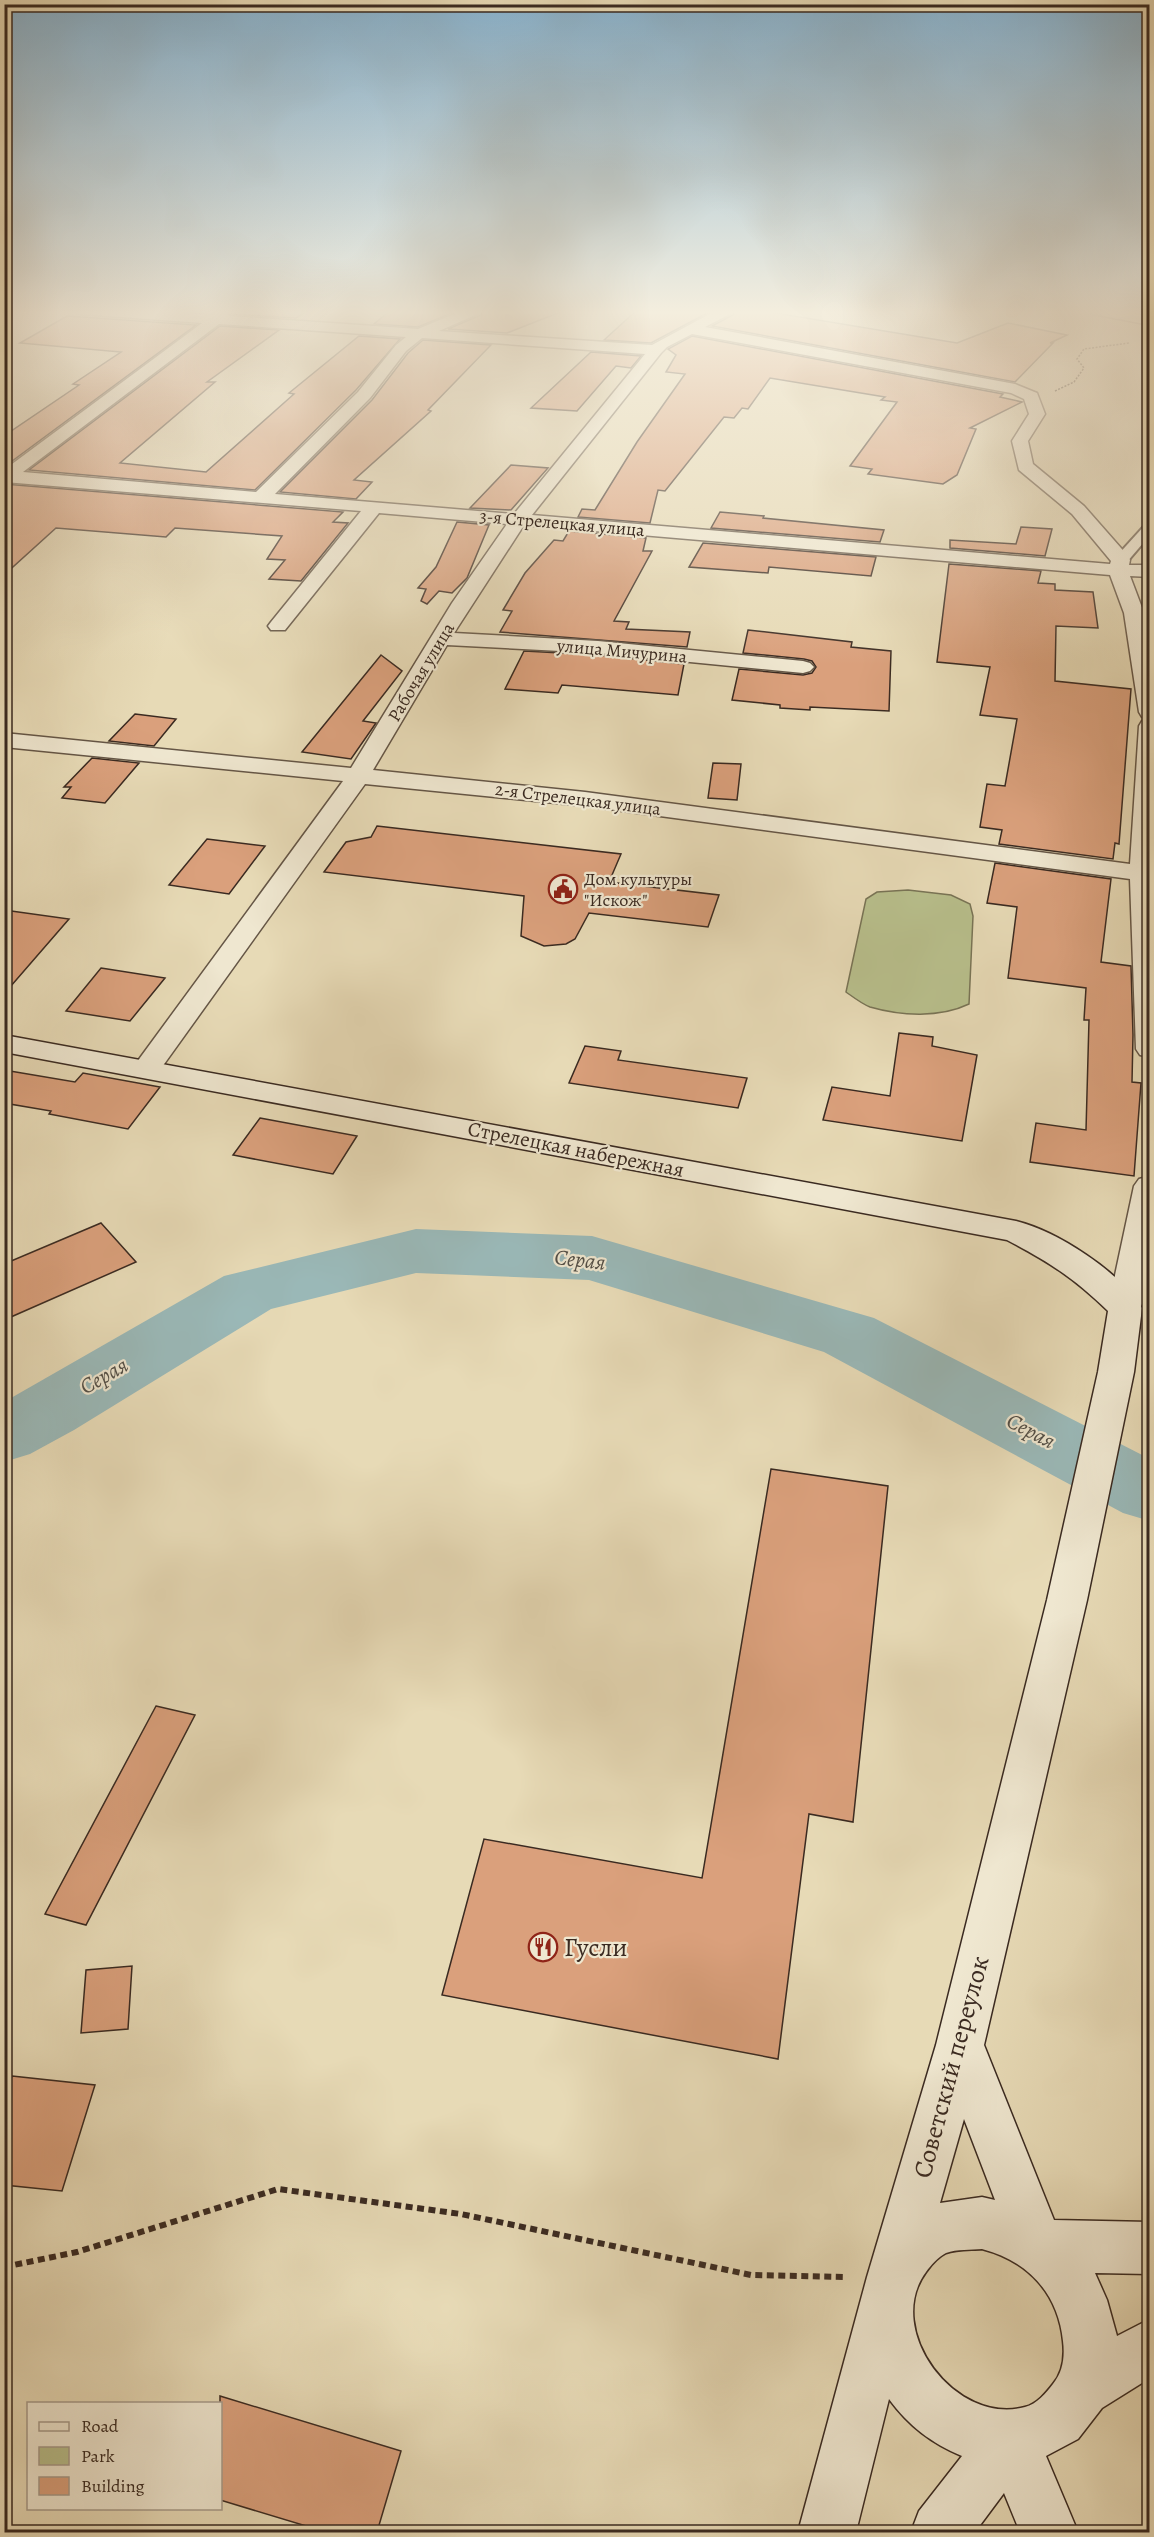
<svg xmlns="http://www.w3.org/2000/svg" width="1154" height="2537" font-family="Alegreya,serif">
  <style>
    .green { fill: #b8bf8c; stroke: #797456; stroke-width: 1.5 }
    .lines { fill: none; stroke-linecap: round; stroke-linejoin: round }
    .river { fill: #9ab8b7; fill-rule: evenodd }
    .building { fill: #daa07c; stroke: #3a2a21; stroke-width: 1.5 }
    .lane-casing { stroke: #655646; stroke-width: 4 }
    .street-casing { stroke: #655646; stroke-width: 3 }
    .secondary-casing { stroke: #3a2a21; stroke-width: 3 }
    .path-far1 { stroke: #3a2a21; stroke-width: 1.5; stroke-dasharray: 2 1.5; stroke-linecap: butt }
    .path { stroke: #3a2a21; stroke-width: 6; stroke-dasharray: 7 4.5; stroke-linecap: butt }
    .lane { fill: #efe7d0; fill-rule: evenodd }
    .street { fill: #efe7d0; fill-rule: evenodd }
    .secondary { fill: #efe7d0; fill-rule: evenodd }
    .labels { text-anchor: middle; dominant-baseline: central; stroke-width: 4.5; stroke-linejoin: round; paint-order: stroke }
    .far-street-label { font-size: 18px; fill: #3a2a21; stroke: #efe7d0 }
    .far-poi-label { font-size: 18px; fill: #3a2a21; stroke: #efe7d0; text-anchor: start }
    .street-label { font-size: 21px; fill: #3a2a21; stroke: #efe7d0 }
    .water-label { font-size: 22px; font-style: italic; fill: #524e46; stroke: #efe7d0 }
    .near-poi-label { font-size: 26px; fill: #3a2a21; stroke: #efe7d0; text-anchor: start }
    .near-street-label { font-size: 26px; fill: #3a2a21; stroke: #efe7d0 }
  </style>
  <rect width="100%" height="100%" fill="#e7dab6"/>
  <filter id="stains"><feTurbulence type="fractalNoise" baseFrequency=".00333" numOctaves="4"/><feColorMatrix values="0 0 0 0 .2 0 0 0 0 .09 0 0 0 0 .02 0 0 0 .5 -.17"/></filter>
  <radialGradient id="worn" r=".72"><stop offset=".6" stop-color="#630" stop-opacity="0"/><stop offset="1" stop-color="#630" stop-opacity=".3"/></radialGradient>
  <path class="green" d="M908,890L951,895L970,904L973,916L969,1004C940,1018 901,1016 870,1007C862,1004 853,997 846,992L866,899L877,892Z"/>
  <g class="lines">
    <polygon class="river" points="416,1229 592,1236 874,1318 1150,1459 1150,1521 1123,1513 824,1352 589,1280 416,1273 271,1309 74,1430 30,1454 4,1462 4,1402 224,1276"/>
  </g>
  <g class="building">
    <polygon points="229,310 309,310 296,318 231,314"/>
    <polygon points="391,310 459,310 418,327 374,324"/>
    <polygon points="484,310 563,310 563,311 507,333 448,329 481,315"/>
    <polygon points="637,310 652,310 655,312 660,310 713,310 651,343 604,340"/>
    <polygon points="736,310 758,310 957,343 1008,323 1067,335 1050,343 1053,343 1015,382 712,326 733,315"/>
    <polygon points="67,316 196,325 4,467 4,436 79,385 73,384 121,352 20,343"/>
    <polygon points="220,326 279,330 207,382 215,382 120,463 206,472 294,394 289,393 359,336 400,339 356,390 255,490 29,470"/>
    <polygon points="692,336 1003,394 1000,397 1022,402 970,428 976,429 957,475 943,484 868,474 872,469 850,466 897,402 881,400 885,397 770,378 748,409 742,408 734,418 724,417 665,491 658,490 650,523 578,517 582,509 595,510 637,442 685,374 666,372 676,355 668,349"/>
    <polygon points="423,340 491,345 428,410 431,411 354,480 372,482 356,499 280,492 372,400 408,353"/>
    <polygon points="591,352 641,356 631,368 616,366 577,411 531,408"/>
    <polygon points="511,465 548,468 511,510 470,508"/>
    <polygon points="4,484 343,512 333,522 348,523 301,581 269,579 285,560 267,559 282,536 175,528 166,537 56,528 4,575"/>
    <polygon points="720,512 764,516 763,518 884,530 880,542 711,528"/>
    <polygon points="457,522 489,525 467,578 452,593 439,591 427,604 421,601 426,589 418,588 436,567"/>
    <polygon points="1021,527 1052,529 1045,556 950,548 950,540 1016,544"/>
    <polygon points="569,531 646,538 643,551 652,551 614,621 629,622 626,629 690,632 687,647 500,632 512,611 503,610 525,573 554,540 563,541"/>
    <polygon points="703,543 876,557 871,576 769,567 768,573 689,567"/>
    <polygon points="949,564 1041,571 1038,583 1055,584 1055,590 1093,592 1098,628 1056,626 1055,681 1131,689 1119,844 1115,843 1113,859 999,844 1002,830 980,827 987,784 1005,786 1017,719 980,715 990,667 937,662"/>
    <polygon points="748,630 852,642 851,647 891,651 889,711 810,707 810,710 780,708 780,705 732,700 739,669 803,675 812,673 816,667 812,661 804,659 743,653"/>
    <polygon points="524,651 598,655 684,664 678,695 562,685 558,693 505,689"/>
    <polygon points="381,655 402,671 363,721 376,723 351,759 302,752"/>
    <polygon points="135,714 176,719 154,746 109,741"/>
    <polygon points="92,758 139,763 105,803 62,798 71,787 64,787"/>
    <polygon points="713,763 741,764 737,800 708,798"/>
    <polygon points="377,826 621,854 609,882 719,895 708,927 589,913 575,939 566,944 544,946 521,936 524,896 324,872 346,842 371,837"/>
    <polygon points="207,839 265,846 229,894 169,885"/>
    <polygon points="995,863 1111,879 1101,962 1131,966 1133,1035 1132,1082 1141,1083 1134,1176 1030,1162 1036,1123 1086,1130 1089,1020 1084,1020 1086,988 1008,978 1017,907 987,903"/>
    <polygon points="4,910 69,919 4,994"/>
    <polygon points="101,968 165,978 130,1021 66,1011"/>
    <polygon points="899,1033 933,1037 932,1046 977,1055 962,1141 823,1120 832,1087 890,1096"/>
    <polygon points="585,1046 621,1051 618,1060 747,1078 738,1108 569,1083"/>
    <polygon points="4,1070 75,1082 83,1073 160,1087 128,1129 49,1114 51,1111 4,1103"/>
    <polygon points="260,1118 357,1136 333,1174 233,1155"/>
    <polygon points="101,1223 136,1262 4,1320 4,1264"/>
    <polygon points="771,1469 888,1486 853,1822 809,1814 778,2059 442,1995 484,1839 702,1878"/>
    <polygon points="156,1706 195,1715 86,1925 45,1914"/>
    <polygon points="132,1966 128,2029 81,2033 86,1970"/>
    <polygon points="12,2076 95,2085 62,2191 4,2185 4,2097"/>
    <polygon points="220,2396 401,2451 377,2532 326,2532 220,2500"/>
  </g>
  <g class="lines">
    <g class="lane-casing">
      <polygon id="lane" points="1150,523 1150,535 1126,563 1116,563 1115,560 1116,557 1146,524"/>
    </g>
    <g class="street-casing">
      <g id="street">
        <path d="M74,310H135L213,315L223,310L228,311L229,316L418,329L464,310H482L480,313L439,331L652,345L717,310H734L732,313L705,327L1015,384L1037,393L1045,414L1028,441L1033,464L1084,506L1128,556L1130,560L1129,565H1150V577L1130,576L1144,613L1150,645V718L1142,717L1139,712L1124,613L1110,575L524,525L454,633L598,641L803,661L810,663L814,667L810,671L803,673L598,653L447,645L373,770L585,792L1130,864L1139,726L1142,721L1150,719V1057L1140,1055L1136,1049L1130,879L585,806L365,784L157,1074L147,1077L137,1074L132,1068L137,1062L343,781L4,747V733L351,768L452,603L507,524L379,513L285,630H271L268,626L271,622L361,511L4,482V470L202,323L81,314ZM219,324L406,337L396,345L358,392L256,492L23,472ZM692,334L1011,393L1024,399L1029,414L1012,441L1019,470L1072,514L1111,561L1110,564L532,515L661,353L667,347ZM422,338L645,354L514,514L275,494L370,398L406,351Z"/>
        <polygon points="1086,310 1112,310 1150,317 1150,325 1093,314"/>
        <path d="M1150,1176C1150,1214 1154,1284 1137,1316L1125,1319L1113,1316L1108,1308L1134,1186L1139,1179Z"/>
      </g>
    </g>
    <g class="secondary-casing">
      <path id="secondary" d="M4,1035L1016,1221C1057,1231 1120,1272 1142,1308L1134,1372L1087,1600L984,2045L1054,2220L1150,2222V2274L1095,2273L1107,2300L1117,2336L1150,2319V2378L1102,2408L1078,2439L1046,2456L1078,2532H1020L1004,2493L975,2532H911L919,2511L962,2456C931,2443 909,2426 889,2399L856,2532H798L867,2277L936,2045L1047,1600L1098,1372L1108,1311C1074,1278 1049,1262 1007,1240L4,1052ZM964,2119L995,2200L982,2197L940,2203ZM982,2249C1028,2261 1058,2293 1063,2341C1065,2357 1063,2372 1053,2384C1046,2393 1037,2404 1025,2407C956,2426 883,2330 926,2272C931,2265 938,2257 946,2253C957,2249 971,2250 982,2249Z"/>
    </g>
    <polyline class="path-far1" points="1055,391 1074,382 1084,368 1077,359 1084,349 1129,343"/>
    <polyline class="path" points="4,2267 77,2252 278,2189 461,2214 751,2275 847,2277"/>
    <use href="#lane" class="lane"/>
    <use href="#street" class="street"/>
    <use href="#secondary" class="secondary"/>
  </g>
  <linearGradient id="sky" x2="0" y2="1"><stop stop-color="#89b6d4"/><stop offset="0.47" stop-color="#f4eede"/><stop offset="1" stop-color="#f4eede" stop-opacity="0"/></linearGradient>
  <rect width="1154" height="665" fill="url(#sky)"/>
  <defs>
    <g id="civic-ring" transform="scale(1.5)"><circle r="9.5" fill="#efe7d0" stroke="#8f2418" stroke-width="1.5"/><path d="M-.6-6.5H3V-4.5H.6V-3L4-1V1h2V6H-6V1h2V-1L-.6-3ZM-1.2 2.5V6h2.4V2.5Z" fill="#8f2418"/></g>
    <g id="restaurant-ring" transform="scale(1.5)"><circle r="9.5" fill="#efe7d0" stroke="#8f2418" stroke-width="1.5"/><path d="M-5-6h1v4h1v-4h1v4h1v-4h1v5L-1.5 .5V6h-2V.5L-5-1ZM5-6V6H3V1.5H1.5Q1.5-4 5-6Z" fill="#8f2418"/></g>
  </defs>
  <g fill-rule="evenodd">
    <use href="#civic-ring" x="563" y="889"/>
    <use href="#restaurant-ring" x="543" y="1947"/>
  </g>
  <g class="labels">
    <g class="far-street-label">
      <text transform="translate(562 523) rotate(5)">3-я Стрелецкая улица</text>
      <text transform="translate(622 651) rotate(5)">улица Мичурина</text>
      <text transform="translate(421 672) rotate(-59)">Рабочая улица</text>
      <text transform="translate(578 799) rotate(7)">2-я Стрелецкая улица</text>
    </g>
    <g class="far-poi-label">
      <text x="584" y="879">Дом культуры<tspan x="584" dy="21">"Искож"</tspan></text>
    </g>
    <g class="street-label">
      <text transform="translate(576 1149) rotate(11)">Стрелецкая набережная</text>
    </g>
    <g class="water-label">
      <text transform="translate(580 1260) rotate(7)">Серая</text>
      <text transform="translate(104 1376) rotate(-30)">Серая</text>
      <text transform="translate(1031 1431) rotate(28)">Серая</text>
    </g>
    <g class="near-poi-label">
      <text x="564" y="1947">Гусли</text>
    </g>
    <g class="near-street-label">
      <text transform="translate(951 2067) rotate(-75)">Советский переулок</text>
    </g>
  </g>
  <rect width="1154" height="2537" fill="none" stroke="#e7dab6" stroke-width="24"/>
  <rect x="6" y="6" width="1142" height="2525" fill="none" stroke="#3a2a21" stroke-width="3"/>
  <rect x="12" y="12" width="1130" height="2513" fill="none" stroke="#3a2a21" stroke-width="1.5"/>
  <rect x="27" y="2402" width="195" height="108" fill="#efe7d0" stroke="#a79b8a" stroke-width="1.5"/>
  <rect x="39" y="2422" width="30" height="9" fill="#efe7d0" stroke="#a79b8a" stroke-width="1.5"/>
  <text x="81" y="2432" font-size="18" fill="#3a2a21">Road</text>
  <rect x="39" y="2447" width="30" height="18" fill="#b8bf8c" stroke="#a79b8a" stroke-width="1.5"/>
  <text x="81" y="2462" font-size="18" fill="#3a2a21">Park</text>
  <rect x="39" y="2477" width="30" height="18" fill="#daa07c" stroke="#a79b8a" stroke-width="1.5"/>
  <text x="81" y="2492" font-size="18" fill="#3a2a21">Building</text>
  <rect width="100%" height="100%" filter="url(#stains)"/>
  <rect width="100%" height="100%" fill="url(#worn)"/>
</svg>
